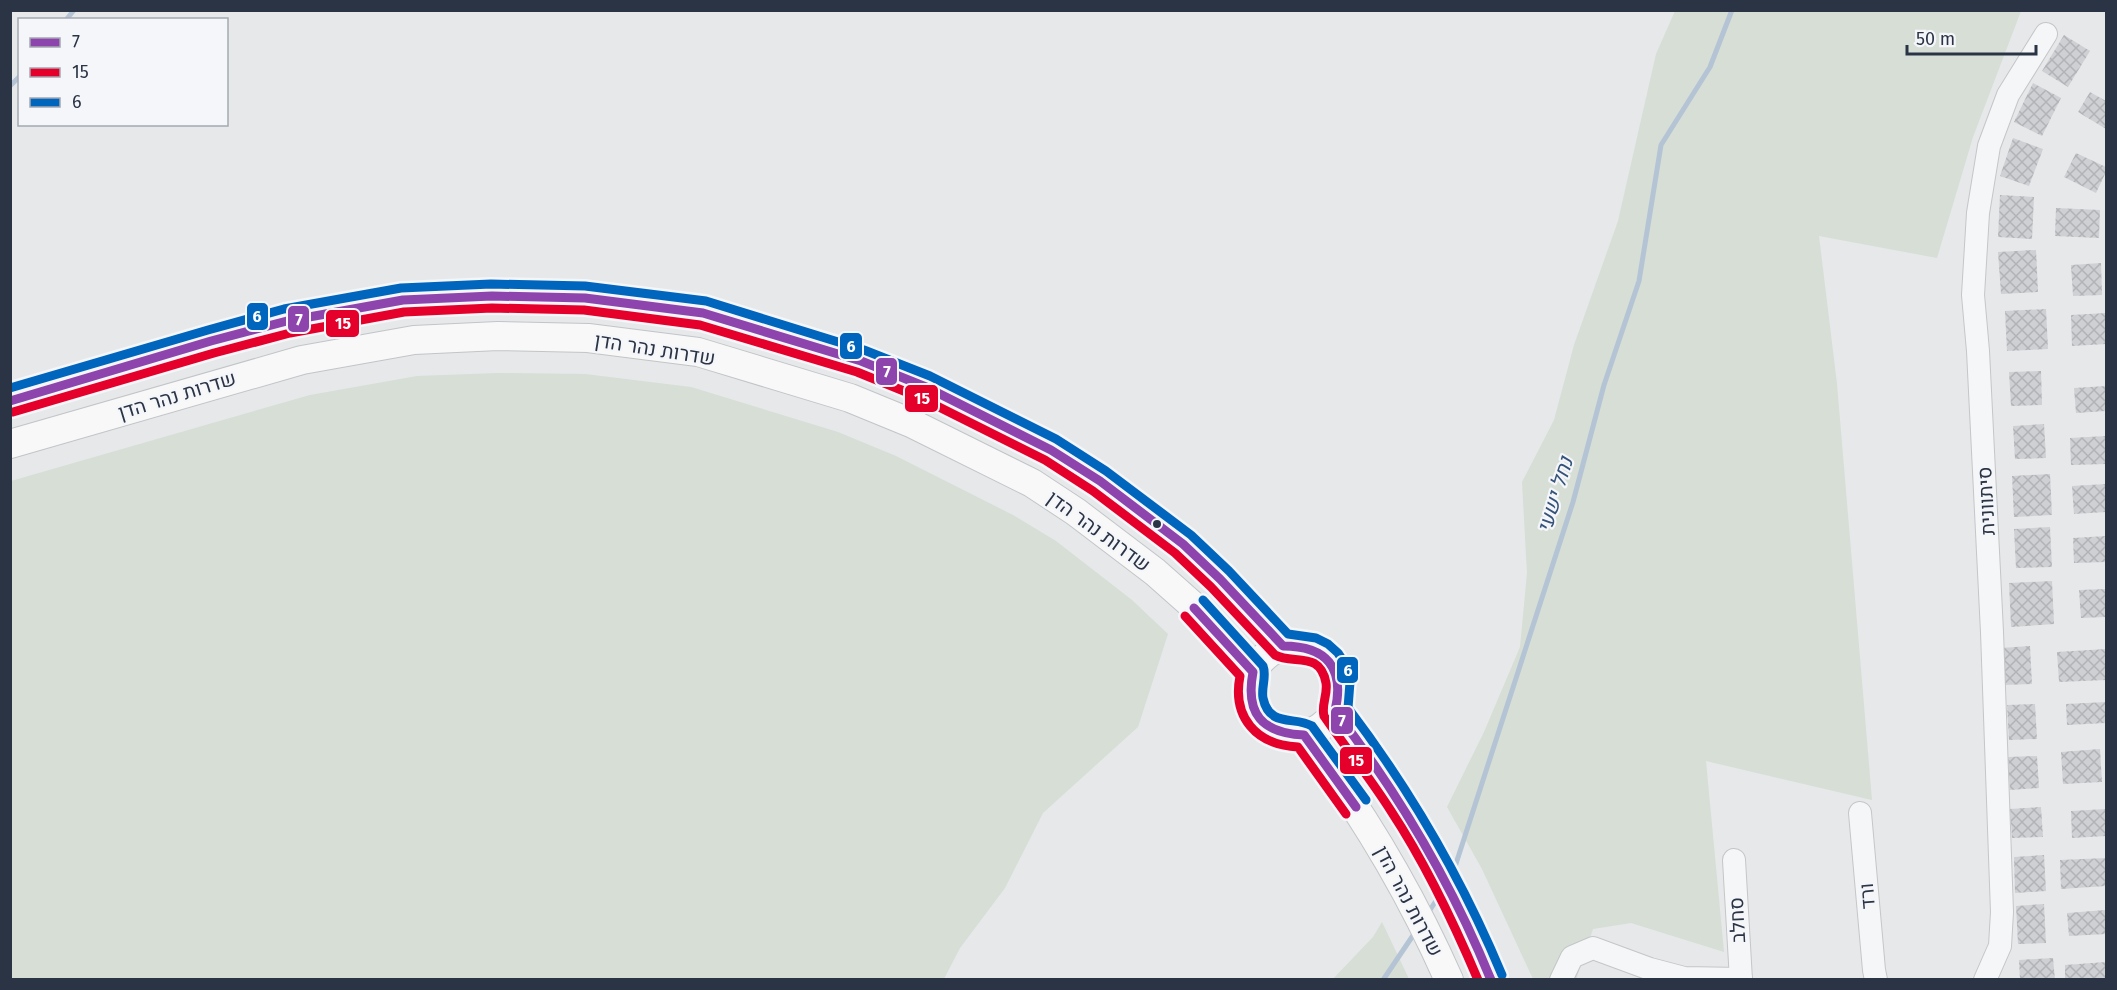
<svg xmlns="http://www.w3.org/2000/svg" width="2117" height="990" font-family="'Fira Sans',Heebo,sans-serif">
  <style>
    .grass { fill: #d6ded6 }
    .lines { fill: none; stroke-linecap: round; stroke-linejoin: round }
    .stream { stroke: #b4c4d5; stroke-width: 5 }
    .building { fill: url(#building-cross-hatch) }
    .minor-casing { stroke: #c4c6c8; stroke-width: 24 }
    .major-casing { stroke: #c2c5c8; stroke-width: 30 }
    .minor { stroke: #f5f6f7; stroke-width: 22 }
    .major { stroke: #f8f8f8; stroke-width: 28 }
    .bus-1-casing { stroke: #f4f6f9; stroke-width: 14 }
    .bus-2-casing { stroke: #f4f6f9; stroke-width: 14 }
    .bus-3-casing { stroke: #f4f6f9; stroke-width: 14 }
    .bus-1 { stroke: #8e44ad; stroke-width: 9 }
    .bus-2 { stroke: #e4002b; stroke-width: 9 }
    .bus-3 { stroke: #0065bd; stroke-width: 9 }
    .bus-dot { fill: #2b3445; stroke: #f4f6f9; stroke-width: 2 }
    .labels { text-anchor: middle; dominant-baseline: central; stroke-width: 4.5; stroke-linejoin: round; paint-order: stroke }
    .street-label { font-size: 20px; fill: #2b3445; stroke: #f4f6f9 }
    .water-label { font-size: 21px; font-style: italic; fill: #34527a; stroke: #f4f6f9 }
    .line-badge { stroke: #f4f6f9; stroke-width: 2 }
    .badge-label { font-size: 16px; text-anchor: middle; font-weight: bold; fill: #fff }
  </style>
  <defs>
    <pattern id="building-cross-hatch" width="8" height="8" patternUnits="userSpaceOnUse" patternTransform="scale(1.5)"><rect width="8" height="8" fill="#ced0d3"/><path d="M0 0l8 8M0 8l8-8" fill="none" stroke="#b1b3b6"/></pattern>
  </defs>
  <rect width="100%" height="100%" fill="#e6e8ea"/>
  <g class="grass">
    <polygon points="1675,11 2021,11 1973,137 1937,258 1819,236 1837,384 1872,800 1706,761 1724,952 1631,923 1593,929 1576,980 1533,979 1482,869 1447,807 1484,732 1520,647 1527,573 1522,482 1554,420 1574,345 1618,221 1656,54"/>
    <polygon points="498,373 585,374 691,387 838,432 896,456 1013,515 1056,541 1132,600 1168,634 1138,727 1043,813 1005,888 960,948 944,979 11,979 11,481 310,395 417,376"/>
    <polygon points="1382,922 1409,979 1333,979 1373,937"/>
  </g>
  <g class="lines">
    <g class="stream">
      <polyline points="66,20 74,10"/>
      <polyline points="10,86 20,76"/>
      <polyline points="1452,876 1573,502 1604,385 1639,281 1661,145 1710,67 1732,10"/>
      <polyline points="1428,913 1441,893"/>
      <polyline points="1383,980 1416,931"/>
    </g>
  </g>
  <g class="building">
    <polygon points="2064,35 2090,51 2068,87 2042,71"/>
    <polygon points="2033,83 2061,98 2042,136 2014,122"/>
    <polygon points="2090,92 2106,101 2106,129 2078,112"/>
    <polygon points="2013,138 2043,149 2029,186 2000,176"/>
    <polygon points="2076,153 2106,167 2106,172 2096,193 2064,177"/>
    <polygon points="2000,195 2034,197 2032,239 1998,237"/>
    <polygon points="2056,208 2100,210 2099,238 2055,236"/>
    <polygon points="2036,250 2038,292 2001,294 1998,252"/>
    <polygon points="2101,263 2102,295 2073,296 2071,265"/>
    <polygon points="2046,309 2048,349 2007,351 2005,311"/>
    <polygon points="2106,313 2106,344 2072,346 2071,315"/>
    <polygon points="2041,371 2042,405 2011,406 2009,372"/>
    <polygon points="2106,386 2106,411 2076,413 2074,388"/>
    <polygon points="2044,424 2046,458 2015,459 2013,426"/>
    <polygon points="2106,436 2106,464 2071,465 2070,438"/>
    <polygon points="2050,474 2052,515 2014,517 2012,476"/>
    <polygon points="2106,484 2106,512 2074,514 2072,486"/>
    <polygon points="2050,527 2052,567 2016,568 2014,529"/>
    <polygon points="2106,536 2106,562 2074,563 2073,538"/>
    <polygon points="2052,581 2054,624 2011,627 2009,583"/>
    <polygon points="2106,589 2106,617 2081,618 2079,590"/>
    <polygon points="2030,646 2032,684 2003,685 2001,648"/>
    <polygon points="2106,649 2106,680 2059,682 2057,652"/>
    <polygon points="2106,702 2106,723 2067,725 2066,704"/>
    <polygon points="2035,704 2037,739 2009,740 2007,705"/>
    <polygon points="2100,749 2102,782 2063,784 2061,752"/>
    <polygon points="2037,756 2039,788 2010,790 2008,757"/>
    <polygon points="2041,807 2043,837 2012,838 2010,809"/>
    <polygon points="2106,809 2106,836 2072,838 2071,811"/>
    <polygon points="2044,855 2046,891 2015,893 2014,857"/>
    <polygon points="2106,858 2106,886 2061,889 2060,860"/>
    <polygon points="2044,904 2046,943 2018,944 2016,906"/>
    <polygon points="2106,910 2106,934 2069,936 2067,913"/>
    <polygon points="2053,958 2055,980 2020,980 2019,960"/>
    <polygon points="2106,962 2106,980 2065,980 2065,965"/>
  </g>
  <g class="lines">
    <g class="minor-casing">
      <g id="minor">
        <polyline points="1860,813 1874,970 1876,980"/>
        <polyline points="1734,860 1741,980"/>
        <polyline points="1561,980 1572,957 1593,948 1650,969 1684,978 1741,979"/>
        <polyline points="1985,980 2000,946 2002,912 1992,632 1978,351 1973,295 1978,213 1989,146 2008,95 2046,34"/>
      </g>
    </g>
    <g class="major-casing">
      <g id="major">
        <polyline points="10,401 211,341 287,321 403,300 492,296 585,298 703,313 861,361 926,387 1051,450 1100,481 1183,544 1220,579 1283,646"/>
        <polyline points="10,444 302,360 414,340 498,336 588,338 698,352 850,398 911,423 1032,483 1076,512 1155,572 1190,603 1253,672"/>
        <circle cx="1295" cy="690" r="45"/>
        <path d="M1335,711C1399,792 1453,883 1491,980"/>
        <path d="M1304,735C1362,811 1410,892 1449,980"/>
      </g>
    </g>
    <use href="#minor" class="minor"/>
    <use href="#major" class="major"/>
    <g class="bus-1-casing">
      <g id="bus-1">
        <path d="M10,401L211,341L287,321L403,300L492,296L585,298L703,313L861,361L926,387L1051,450L1100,481L1183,544L1220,579L1283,646C1327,646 1345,668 1335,711C1399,794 1451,882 1491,980"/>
        <path d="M1194,608L1253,672C1245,714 1262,733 1304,735L1356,807"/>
      </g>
    </g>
    <g class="bus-2-casing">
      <g id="bus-2">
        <path d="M13,412L214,353L290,333L404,312L492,308L584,310L700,325L857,372L921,398L1045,460L1093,491L1175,553L1211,587L1275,655C1293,665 1320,650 1326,683C1328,694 1321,705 1324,716C1346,748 1370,778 1391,811C1426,864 1453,921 1478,980"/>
        <path d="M1185,616L1240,676C1232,717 1256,745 1298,747L1346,814"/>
      </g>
    </g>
    <g class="bus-3-casing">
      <g id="bus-3">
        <path d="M10,388L208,330L284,309L401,288L491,284L585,286L706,301L864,350L930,376L1056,439L1106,471L1191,535L1229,571L1288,634L1316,638L1328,644L1338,653L1347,667L1350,682L1348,708C1411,791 1462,879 1502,975"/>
        <path d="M1203,600L1263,666C1267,676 1261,687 1263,698C1269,728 1295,716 1312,726L1366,800"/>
      </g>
    </g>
    <use href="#bus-1" class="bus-1"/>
    <use href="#bus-2" class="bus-2"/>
    <use href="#bus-3" class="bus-3"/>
  </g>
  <circle class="bus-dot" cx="1157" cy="524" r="5"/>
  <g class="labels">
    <g class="street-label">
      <text transform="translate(655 349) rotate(9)">שדרות נהר הדן</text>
      <text transform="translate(177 395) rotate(-17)">שדרות נהר הדן</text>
      <text transform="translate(1986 501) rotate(-93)">סיתוונית</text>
      <text transform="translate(1099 531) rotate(36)">שדרות נהר הדן</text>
      <text transform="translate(1867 896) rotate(-95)">ורד</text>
      <text transform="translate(1409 901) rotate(62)">שדרות נהר הדן</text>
      <text transform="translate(1737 920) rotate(-93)">סחלב</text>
    </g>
    <g class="water-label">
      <text transform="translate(1555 495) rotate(-73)">נחל ישעי</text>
    </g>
  </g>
  <g class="line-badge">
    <rect x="246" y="302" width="23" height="29" rx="6" fill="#0065bd"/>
    <rect x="287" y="305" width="23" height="28" rx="6" fill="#8e44ad"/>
    <rect x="325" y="309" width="35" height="29" rx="6" fill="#e4002b"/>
    <rect x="839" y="332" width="24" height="28" rx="6" fill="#0065bd"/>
    <rect x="875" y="357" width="23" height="29" rx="6" fill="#8e44ad"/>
    <rect x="904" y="384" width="35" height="29" rx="6" fill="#e4002b"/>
    <rect x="1336" y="656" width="23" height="28" rx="6" fill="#0065bd"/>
    <rect x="1330" y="706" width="24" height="29" rx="6" fill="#8e44ad"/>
    <rect x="1339" y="746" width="34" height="29" rx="6" fill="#e4002b"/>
  </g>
  <g class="badge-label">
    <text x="257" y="322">6</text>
    <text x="299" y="325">7</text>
    <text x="343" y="329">15</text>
    <text x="851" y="352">6</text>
    <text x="887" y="377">7</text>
    <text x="922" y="404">15</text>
    <text x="1348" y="676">6</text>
    <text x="1342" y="726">7</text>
    <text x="1356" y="766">15</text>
  </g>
  <rect width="2117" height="990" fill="none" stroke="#2b3445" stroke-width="24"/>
  <rect x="18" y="18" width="210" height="108" fill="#f4f6f9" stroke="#a4a8b1" stroke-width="1.5"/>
  <rect x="30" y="38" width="30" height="9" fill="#8e44ad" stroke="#a4a8b1" stroke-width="1.5"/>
  <text x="72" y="48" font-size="18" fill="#2b3445">7</text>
  <rect x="30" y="68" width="30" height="9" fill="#e4002b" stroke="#a4a8b1" stroke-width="1.5"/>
  <text x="72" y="78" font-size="18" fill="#2b3445">15</text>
  <rect x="30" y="98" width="30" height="9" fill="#0065bd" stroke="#a4a8b1" stroke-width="1.5"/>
  <text x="72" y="108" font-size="18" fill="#2b3445">6</text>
  <path d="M1907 45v9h129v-9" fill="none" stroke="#2b3445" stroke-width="3"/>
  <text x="1916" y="45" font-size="18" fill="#2b3445" stroke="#f4f6f9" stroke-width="4.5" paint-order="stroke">50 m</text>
</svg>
